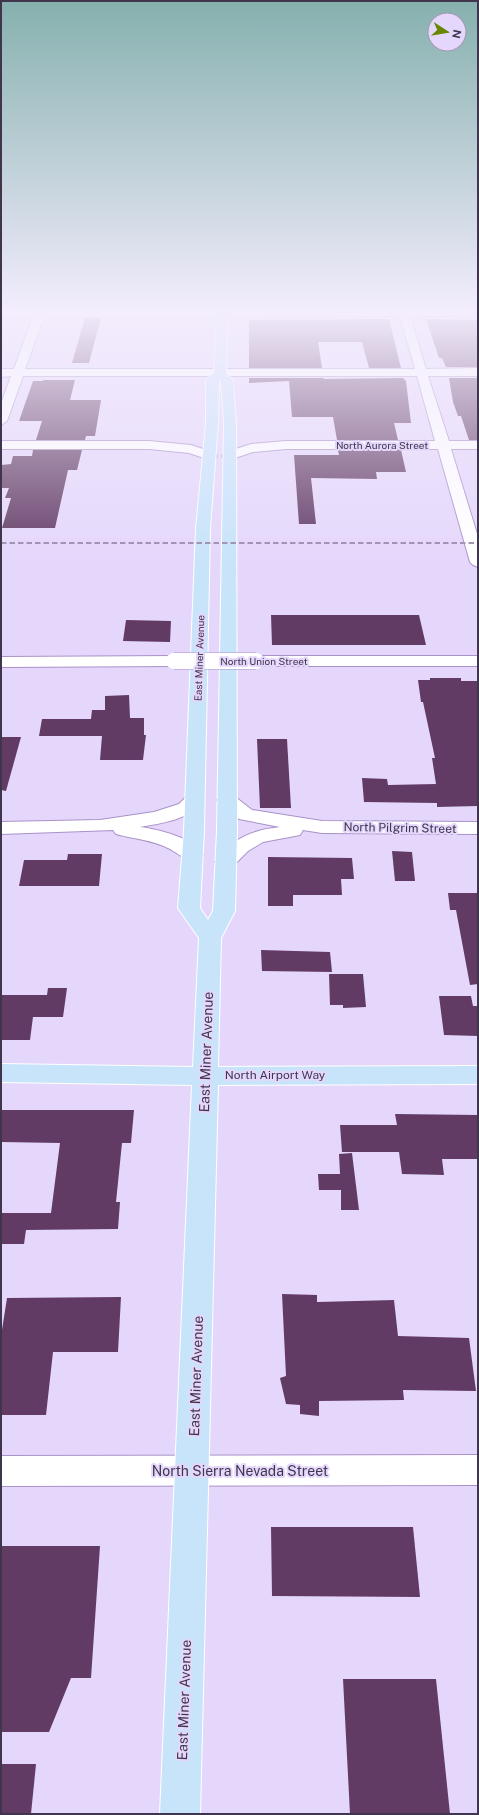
<svg xmlns="http://www.w3.org/2000/svg" width="479" height="1815" font-family="'Public Sans',sans-serif">
  <style>
    .building { fill: #623b65 }
    .lines { fill: none; stroke-linecap: round; stroke-linejoin: round }
    .minor-casing { stroke: #a991c9; stroke-width: 2 }
    .major-casing { stroke: #fff; stroke-width: 2 }
    .minor { fill: #fff; fill-rule: evenodd }
    .major { fill: #c8e4fb; fill-rule: evenodd }
    .rail { stroke: #9a8dac; stroke-width: 2; stroke-dasharray: 5.5 3; stroke-linecap: butt }
    .minor-bridge-casing { stroke: #a991c9; stroke-width: 17; stroke-linecap: butt }
    .minor-bridge { stroke: #fff; stroke-width: 16 }
    .labels { text-anchor: middle; dominant-baseline: central; stroke-width: 4; stroke-linejoin: round; paint-order: stroke }
    .far-street-label { font-size: 10px; fill: #3f354d; stroke: #e5d7fb }
    .street-label { font-size: 12px; fill: #3f354d; stroke: #e5d7fb }
    .near-street-label { font-size: 14px; fill: #3f354d; stroke: #e5d7fb }
  </style>
  <rect width="100%" height="100%" fill="#e5d7fb"/>
  <g class="building">
    <polygon points="85,318 101,318 89,363 72,363"/>
    <polygon points="389,319 401,368 369,368 362,342 318,342 322,368 249,368 249,320"/>
    <polygon points="426,319 478,320 478,367 446,367 442,358 439,358"/>
    <polygon points="249,378 323,378 324,379 403,378 406,381 411,423 394,423 398,440 337,440 333,417 292,417 289,381 249,383"/>
    <polygon points="449,378 478,378 478,440 469,440 461,416 458,416 453,402"/>
    <polygon points="43,380 75,380 70,400 101,400 95,436 86,436 85,440 36,440 42,421 19,421 33,381 43,381"/>
    <polygon points="33,450 82,450 77,470 68,470 55,528 2,528 11,498 5,498 9,488 1,488 1,465 11,464 13,456 32,456"/>
    <polygon points="338,450 401,450 406,472 376,472 377,479 311,478 316,524 299,524 294,455 339,455"/>
    <polygon points="271,615 419,615 426,645 272,645"/>
    <polygon points="126,620 171,621 170,642 123,641"/>
    <polygon points="430,678 461,678 461,681 478,681 478,806 437,807 437,803 364,802 362,778 387,779 388,785 436,784 432,758 435,758 423,702 421,702 418,680 430,680"/>
    <polygon points="129,695 130,718 144,718 144,735 146,735 143,760 100,760 102,736 39,736 42,719 91,719 92,710 105,710 105,696"/>
    <polygon points="1,737 21,737 6,791 1,790"/>
    <polygon points="257,739 287,739 291,808 260,808"/>
    <polygon points="392,851 412,852 415,881 395,881"/>
    <polygon points="68,854 102,854 99,886 19,886 24,860 67,860"/>
    <polygon points="268,857 352,858 354,879 341,879 342,895 293,895 293,906 268,906"/>
    <polygon points="448,893 478,893 478,984 470,985 456,910 450,910"/>
    <polygon points="261,950 330,952 332,972 262,971"/>
    <polygon points="329,974 363,974 366,1007 343,1008 343,1005 330,1005"/>
    <polygon points="48,988 67,988 63,1017 33,1017 30,1040 1,1040 1,995 47,995"/>
    <polygon points="439,996 471,996 473,1006 478,1006 478,1036 444,1035"/>
    <polygon points="1,1110 134,1110 131,1143 122,1143 116,1202 120,1202 118,1229 26,1230 24,1244 1,1244 1,1213 51,1213 60,1143 1,1142"/>
    <polygon points="395,1114 478,1115 478,1159 442,1159 444,1175 402,1174 399,1152 342,1152 340,1125 397,1125"/>
    <polygon points="352,1153 359,1210 341,1210 341,1190 319,1190 318,1174 340,1174 339,1154"/>
    <polygon points="282,1294 317,1295 317,1302 394,1300 398,1336 469,1338 476,1391 403,1390 404,1400 319,1401 319,1416 300,1414 300,1405 286,1404 280,1378 286,1376"/>
    <polygon points="121,1297 118,1352 53,1352 46,1415 1,1415 1,1336 7,1298"/>
    <polygon points="271,1527 413,1527 420,1597 272,1596"/>
    <polygon points="1,1546 100,1546 91,1678 71,1678 49,1732 1,1732"/>
    <polygon points="343,1679 436,1679 450,1814 350,1814"/>
    <polygon points="1,1764 36,1764 31,1814 1,1814"/>
  </g>
  <g class="lines">
    <g class="minor-casing">
      <g id="minor">
        <path d="M478,310V316H410L426,369L478,368V376H428L449,441H478V449H451L478,537V567L473,565L470,562L438,449H286L253,452L229,460L224,459L222,456L224,453L251,444L286,441H435L417,376H23L7,421L1,425V404L11,376L1,377V369H14L33,317H1V311ZM400,316L415,369H25L44,317Z"/>
        <polygon points="1,441 149,441 191,445 215,453 217,456 215,459 210,460 189,453 149,449 1,449"/>
        <polygon points="174,656 180,657 183,661 180,665 174,666 1,667 1,657"/>
        <polygon points="256,656 478,656 478,666 256,666 250,665 247,661 250,657"/>
        <path d="M194,794L201,796L204,800C190,820 162,823 140,827C161,830 191,837 203,855L200,859C187,863 181,855 170,849C153,840 134,839 116,834L113,830L1,834V822L100,820L154,812L179,804L187,796Z"/>
        <path d="M227,794L234,796L252,810L322,821L478,822V834L322,833L303,830L300,835L263,842L248,851L233,866L226,868L219,866L215,862C232,838 253,830 280,827L239,819L217,800L220,796Z"/>
        <polygon points="478,1455 478,1485 1,1486 1,1456"/>
      </g>
    </g>
    <g class="major-casing">
      <path id="major" d="M217,310H227L226,374L233,380L236,424L237,831L235,911L221,938L218,1067L478,1066V1084L218,1085L200,1814H160L192,1085L1,1082V1064L193,1067L199,938L178,908L184,831L196,528L206,424V379L214,373ZM219,380L221,381L224,424L217,831L213,911L208,920L200,908L204,831L210,528L218,424Z"/>
    </g>
    <use href="#minor" class="minor"/>
    <use href="#major" class="major"/>
    <polyline class="rail" points="1,543 478,543"/>
    <g class="minor-bridge-casing">
      <polyline id="minor-bridge" points="174,661 256,661"/>
    </g>
    <use href="#minor-bridge" class="minor-bridge"/>
  </g>
  <linearGradient id="sky" x2="0" y2="1"><stop stop-color="#85b0ae"/><stop offset="0.55" stop-color="#f3edfd"/><stop offset="1" stop-color="#f3edfd" stop-opacity="0"/></linearGradient>
  <rect width="479" height="564" fill="url(#sky)"/>
  <g class="labels">
    <g class="far-street-label">
      <text x="382" y="445">North Aurora Street</text>
      <text transform="translate(199 658) rotate(-88)">East Miner Avenue</text>
      <text x="264" y="661">North Union Street</text>
    </g>
    <g class="street-label">
      <text transform="translate(400 828) rotate(1)">North Pilgrim Street</text>
      <text x="275" y="1075">North Airport Way</text>
    </g>
    <g class="near-street-label">
      <text transform="translate(206 1052) rotate(-88)">East Miner Avenue</text>
      <text transform="translate(196 1376) rotate(-88)">East Miner Avenue</text>
      <text x="240" y="1471">North Sierra Nevada Street</text>
      <text transform="translate(184 1700) rotate(-88)">East Miner Avenue</text>
    </g>
  </g>
  <rect width="479" height="1815" fill="none" stroke="#3f354d" stroke-width="4"/>
  <g transform="translate(447 32) rotate(102)"><circle r="19" fill="#e5d7fb" stroke="#a396b5"/>
  <path d="M0-3L7 15L0 10L-7 15Z" fill="#688600"/>
  <text y="-6" font-size="11" font-weight="bold" text-anchor="middle" fill="#3f354d">N</text>
  </g>
</svg>
